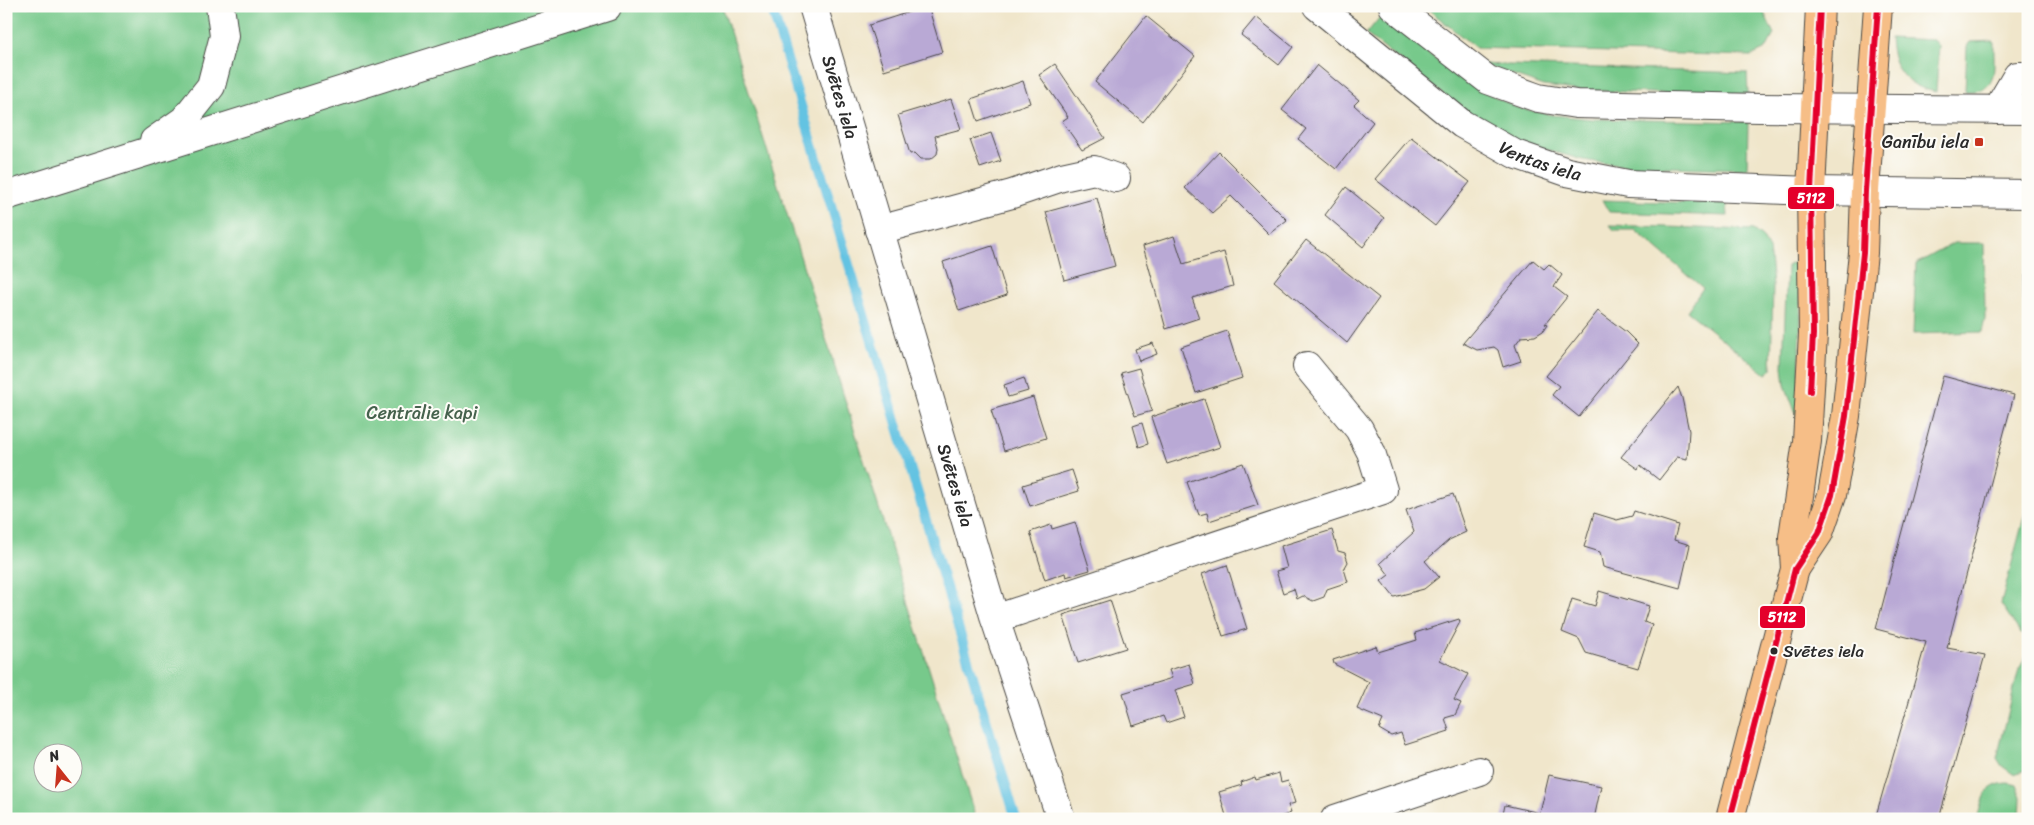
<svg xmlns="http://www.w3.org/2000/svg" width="2034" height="825" font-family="Sriracha,sans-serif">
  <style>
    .green { fill: #77c98b; stroke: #517a5b; fill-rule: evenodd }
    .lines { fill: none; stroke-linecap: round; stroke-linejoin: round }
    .stream { stroke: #63c3e2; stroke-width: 10 }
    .building { fill: #b9a9d5 }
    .minor-casing { stroke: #494743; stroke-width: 30 }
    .highway-casing { stroke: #494743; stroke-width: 30 }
    .minor { stroke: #fff; stroke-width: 28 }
    .highway { stroke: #f6be87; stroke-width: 28 }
    .bus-1-casing { stroke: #fdfcf7; stroke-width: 10 }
    .bus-1 { stroke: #e4002b; stroke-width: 6 }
    .poi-dot { fill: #c8321e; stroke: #fdfcf7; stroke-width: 2 }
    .bus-dot { fill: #2b2b2b; stroke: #fdfcf7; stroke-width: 2 }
    .labels { text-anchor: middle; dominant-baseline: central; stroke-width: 4; stroke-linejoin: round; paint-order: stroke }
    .bus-label { font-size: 17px; fill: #2b2b2b; stroke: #fdfcf7; text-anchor: start }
    .street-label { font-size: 18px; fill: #2b2b2b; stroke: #fdfcf7 }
    .poi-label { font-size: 18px; fill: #2b2b2b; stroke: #fdfcf7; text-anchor: end }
    .park-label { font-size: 18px; fill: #46624d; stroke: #fdfcf7 }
    .line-badge { stroke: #fdfcf7; stroke-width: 2 }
    .badge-label { font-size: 14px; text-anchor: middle; font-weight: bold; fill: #fff }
  </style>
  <rect width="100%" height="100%" fill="#fdfcf7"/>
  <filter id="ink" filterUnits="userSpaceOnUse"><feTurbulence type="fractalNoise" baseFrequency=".02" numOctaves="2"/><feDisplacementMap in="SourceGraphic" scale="10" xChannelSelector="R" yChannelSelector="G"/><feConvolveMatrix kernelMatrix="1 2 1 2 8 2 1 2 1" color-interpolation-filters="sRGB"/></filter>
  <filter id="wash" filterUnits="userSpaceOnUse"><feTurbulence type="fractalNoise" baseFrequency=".0096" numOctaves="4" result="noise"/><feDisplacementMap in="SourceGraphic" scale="20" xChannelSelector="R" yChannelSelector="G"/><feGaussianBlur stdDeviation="1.12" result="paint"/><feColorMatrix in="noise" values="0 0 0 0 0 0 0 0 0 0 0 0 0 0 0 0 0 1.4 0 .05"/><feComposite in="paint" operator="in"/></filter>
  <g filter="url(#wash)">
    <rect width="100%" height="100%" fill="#f0e6cb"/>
    <g class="green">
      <path d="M6,6H722L976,819H6ZM42,752H72V782H42Z"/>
      <polygon points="1424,6 1761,6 1774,34 1766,49 1751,56 1476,48"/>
      <polygon points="1381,16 1433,57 1476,87 1515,107 1552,115 1593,119 1748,122 1747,169 1625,166 1583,160 1513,140 1477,121 1366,34"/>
      <path d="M1890,38L1934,40L1939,46L1936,92C1905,86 1892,69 1890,38Z"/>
      <path d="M1994,41C1993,67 2001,94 1965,91L1967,46L1970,42Z"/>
      <polygon points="1480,64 1747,73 1748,94 1653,93 1575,90 1544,86"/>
      <polygon points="1602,200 1727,204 1728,216 1609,212"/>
      <polygon points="1610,225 1753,230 1762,237 1769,249 1773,285 1771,370 1766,374 1687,311 1703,288 1635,230 1614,230"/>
      <polygon points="1954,243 1984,243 1985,319 1982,332 1913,334 1916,264"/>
      <polygon points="1798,260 1801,310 1798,419 1785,385 1783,367 1787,266"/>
      <polygon points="2028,502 2028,635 2021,634 2001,604"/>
      <polygon points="2026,657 2028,657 2028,770 2013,774 2002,766 1997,758 2019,669"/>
      <path d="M2007,783L2017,785L2021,797L2020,819H1977C1983,799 1984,785 2007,783Z"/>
    </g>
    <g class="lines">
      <polyline class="stream" points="771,6 1016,819"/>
    </g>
    <g id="blocks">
      <g class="building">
        <polygon points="928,6 942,52 884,70 869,25"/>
        <polygon points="1146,16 1195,56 1143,122 1095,82"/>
        <polygon points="1256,17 1293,47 1279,65 1241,35"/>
        <polygon points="1055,64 1105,138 1082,150 1062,121 1068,117 1039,75"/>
        <polygon points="1317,65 1359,100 1354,105 1373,122 1336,169 1298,139 1306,129 1282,110"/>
        <polygon points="1023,81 1030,103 978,121 971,99"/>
        <polygon points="951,99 961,129 935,136 938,148 937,154 931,159 921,159 915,153 910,154 898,115"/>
        <polygon points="991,133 1001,161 980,168 970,140"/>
        <polygon points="1411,137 1470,182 1435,226 1375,179"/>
        <polygon points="1219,152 1287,220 1269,234 1231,196 1212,213 1185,188"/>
        <polygon points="1346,187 1384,218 1363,247 1325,215"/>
        <polygon points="1097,198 1115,266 1064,280 1046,212"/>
        <polygon points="1174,236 1183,264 1224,252 1233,286 1192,298 1199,318 1166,329 1143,246"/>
        <polygon points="1306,240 1379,298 1347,343 1274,281"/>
        <polygon points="992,246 1007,295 959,311 943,262"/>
        <polygon points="1533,260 1544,269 1549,264 1562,275 1554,287 1567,297 1545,324 1547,325 1543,331 1535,336 1521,337 1515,345 1521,361 1503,367 1498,350 1494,347 1477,350 1463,343"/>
        <polygon points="2025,274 2028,274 2028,332 2026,332"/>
        <polygon points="1598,311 1626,332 1638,344 1579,417 1552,395 1559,386 1546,376"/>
        <polygon points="1227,331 1242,378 1196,393 1181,347"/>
        <polygon points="1153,343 1157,354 1139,361 1135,349"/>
        <polygon points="1139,368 1152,411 1135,416 1121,373"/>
        <polygon points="1943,376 2014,395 1947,648 1985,655 1939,819 1875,819 1926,642 1876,629"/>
        <polygon points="1024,378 1028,391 1008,397 1004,385"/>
        <polygon points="1678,387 1682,398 1689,431 1687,459 1677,457 1659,480 1640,465 1638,469 1621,457"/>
        <polygon points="1033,397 1046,438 1004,451 991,410"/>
        <polygon points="1204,399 1220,447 1167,464 1151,417"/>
        <polygon points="1142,423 1148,444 1139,447 1133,426"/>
        <polygon points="1243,463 1258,505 1209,521 1207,513 1199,515 1187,482"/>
        <polygon points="1072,470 1079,491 1030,506 1023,485"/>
        <polygon points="1453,494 1466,532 1449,540 1425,561 1439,577 1424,589 1394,597 1381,581 1389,575 1380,563 1414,532 1406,510"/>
        <polygon points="1634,511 1678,525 1674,540 1690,545 1680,588 1603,567 1600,552 1584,547 1594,513 1617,520 1632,516"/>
        <polygon points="1075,522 1090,570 1066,577 1065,573 1045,580 1030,532 1051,525 1052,529"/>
        <polygon points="1332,530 1338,551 1345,553 1348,562 1344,569 1348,582 1327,589 1324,597 1313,601 1303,596 1297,599 1294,589 1283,593 1276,571 1287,568 1281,546"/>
        <polygon points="1227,565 1247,629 1223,636 1202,574"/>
        <polygon points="1599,591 1649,606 1644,622 1652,625 1638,668 1586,653 1579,639 1562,632 1572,599 1595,606"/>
        <polygon points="1110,600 1126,648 1078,663 1063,615"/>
        <polygon points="1459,619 1460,622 1440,660 1468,674 1454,700 1461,703 1455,715 1445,718 1449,731 1405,745 1401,733 1391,736 1379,729 1383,720 1357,709 1369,682 1334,664 1333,660 1376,646 1378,652 1398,646 1417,640 1415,633"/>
        <polygon points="1189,664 1195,684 1175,690 1184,717 1166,723 1163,716 1133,726 1123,693 1172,678 1169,670"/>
        <polygon points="1279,773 1281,782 1288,780 1295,803 1288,805 1291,813 1274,819 1227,819 1219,792 1242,785 1241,782 1255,777 1256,780"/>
        <polygon points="1549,775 1601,786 1594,819 1502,819 1505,805 1540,813"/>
        <polygon points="1163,814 1164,819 1149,819 1149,818"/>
      </g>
    </g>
  </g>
  <g filter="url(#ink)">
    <use href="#blocks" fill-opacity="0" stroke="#494743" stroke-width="1"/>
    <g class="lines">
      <g class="minor-casing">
        <g id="minor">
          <path id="s1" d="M813,6L995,619L1061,819"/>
          <path id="s2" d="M1317,6L1462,124L1515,154L1567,172L1628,184L1811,191L2028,194"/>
          <polyline points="1393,6 1488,80 1538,98 1576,104 1759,108 2028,110"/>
          <polyline points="1997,110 2017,76 2028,76"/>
          <polyline points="154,141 184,120 211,86 224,36 220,6"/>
          <polyline points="6,196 607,7"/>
          <polyline points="879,230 1012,194 1062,177 1094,170 1116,178"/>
          <polyline points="995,619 1383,490 1371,452 1359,429 1307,366"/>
          <polyline points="1335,819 1479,771"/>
        </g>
      </g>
      <g class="highway-casing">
        <g id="highway">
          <polyline points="1795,569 1819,533 1832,495 1846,416 1863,253 1865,191 1878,6"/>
          <polyline points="1730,819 1795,569 1793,537 1807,441 1813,334 1811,191 1820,6"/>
        </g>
      </g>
      <use href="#minor" class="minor"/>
      <use href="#highway" class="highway"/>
      <g class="bus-1-casing">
        <g id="bus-1">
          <polyline points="1810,391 1813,334 1811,191 1820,6"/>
          <polyline points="1730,819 1795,569 1819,533 1832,495 1846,416 1863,253 1865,191 1878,6"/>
        </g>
      </g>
      <use href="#bus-1" class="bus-1"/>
    </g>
  </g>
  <rect class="poi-dot" x="1974" y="137" width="10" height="10" rx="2.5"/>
  <circle class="bus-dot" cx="1774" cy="651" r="4.5"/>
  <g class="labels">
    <g class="bus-label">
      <text x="1783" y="651">Svētes iela</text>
    </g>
    <g class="street-label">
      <text stroke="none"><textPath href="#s1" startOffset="95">Svētes iela</textPath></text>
      <text stroke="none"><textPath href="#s2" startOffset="274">Ventas iela</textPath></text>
      <text stroke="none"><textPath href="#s1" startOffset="500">Svētes iela</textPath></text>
    </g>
    <g class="poi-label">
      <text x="1969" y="142">Ganību iela</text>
    </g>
    <g class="park-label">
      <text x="422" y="413">Centrālie kapi</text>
    </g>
  </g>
  <g class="line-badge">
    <rect x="1787" y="186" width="48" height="24" rx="5" fill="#e4002b"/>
    <rect x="1759" y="605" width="47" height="24" rx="5" fill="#e4002b"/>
  </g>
  <g class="badge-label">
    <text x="1811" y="203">5112</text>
    <text x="1782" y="622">5112</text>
  </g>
  <rect width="2034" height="825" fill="none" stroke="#fdfcf7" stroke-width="25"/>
  <g transform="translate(58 768) rotate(343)"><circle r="24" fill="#fdfcf7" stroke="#a9a8a5"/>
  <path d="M0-4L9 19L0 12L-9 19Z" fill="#c8321e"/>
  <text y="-8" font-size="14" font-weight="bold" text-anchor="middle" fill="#2b2b2b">N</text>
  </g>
</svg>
